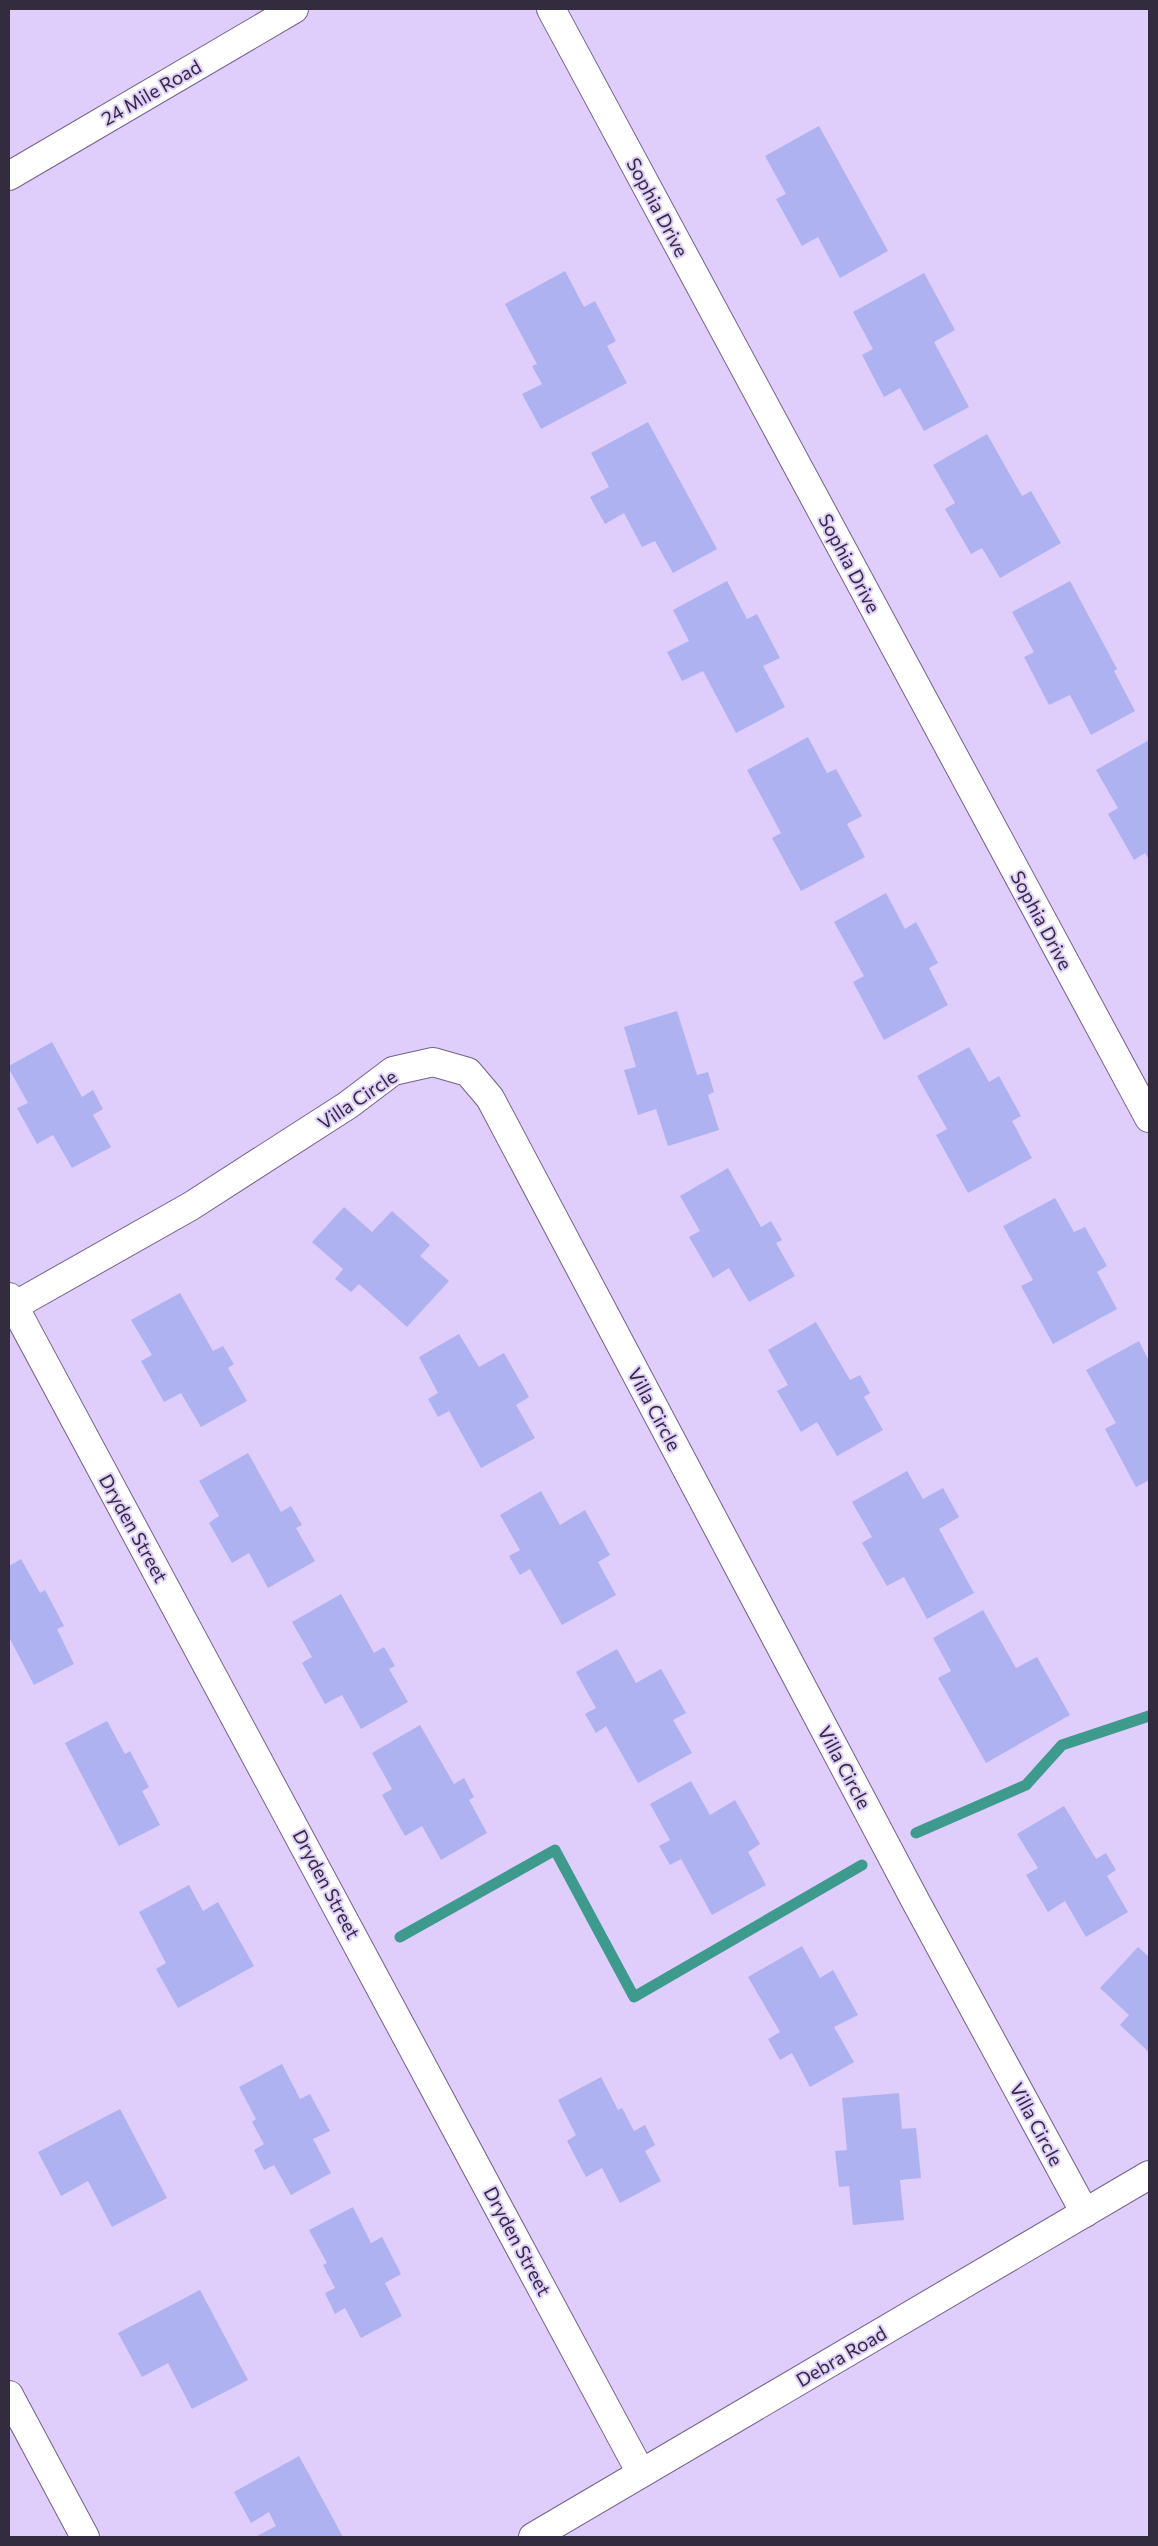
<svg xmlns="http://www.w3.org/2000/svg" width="1158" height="2546" font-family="Commissioner,sans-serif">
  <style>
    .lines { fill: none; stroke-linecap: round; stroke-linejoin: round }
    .stream { stroke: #3d9a8d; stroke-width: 11 }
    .building { fill: #afb2f1 }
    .minor-casing { stroke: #72628b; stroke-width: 30 }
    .minor { stroke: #fff; stroke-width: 28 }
    .labels { text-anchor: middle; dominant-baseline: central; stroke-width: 4; stroke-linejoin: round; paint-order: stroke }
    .street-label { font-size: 19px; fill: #332c3e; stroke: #dfcdfc }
  </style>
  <rect width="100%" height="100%" fill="#dfcdfc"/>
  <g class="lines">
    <g class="stream">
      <polyline points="916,1833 1026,1785 1062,1745 1149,1716"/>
      <polyline points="400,1937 555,1850 634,1997 862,1865"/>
    </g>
  </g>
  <g class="building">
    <polygon points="819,126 888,251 840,278 818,237 802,246 776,199 786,194 765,156"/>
    <polygon points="565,271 584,307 595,301 616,341 607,346 627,383 541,429 522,394 542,384 532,366 537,364 505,304"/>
    <polygon points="924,273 955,330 934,342 969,407 924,431 900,388 884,397 862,355 873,349 853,312"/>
    <polygon points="648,422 717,549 673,573 655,541 642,547 624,513 605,524 590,497 609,487 591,453"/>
    <polygon points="987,434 1022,496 1031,491 1061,543 1000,578 982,548 971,554 945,509 955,503 933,465"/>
    <polygon points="727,581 747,619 757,614 780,658 763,666 785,707 736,733 703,671 682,681 667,652 689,641 673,610"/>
    <polygon points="1070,581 1117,669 1114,671 1135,711 1091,735 1070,695 1049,705 1024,657 1034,652 1012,612"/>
    <polygon points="808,737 827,773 836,769 862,816 847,824 865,857 801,891 772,838 781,833 747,770"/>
    <polygon points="1149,740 1149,860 1145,853 1134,860 1108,814 1118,808 1096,770"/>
    <polygon points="886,893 905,929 916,922 938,963 929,968 948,1005 884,1040 853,982 864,976 834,922"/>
    <polygon points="677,1011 697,1075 708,1072 714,1092 708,1095 719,1130 668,1146 656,1109 638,1115 624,1070 636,1067 624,1027"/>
    <polygon points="52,1042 82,1097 93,1090 103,1109 93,1115 111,1147 72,1168 53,1135 37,1144 17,1108 28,1103 9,1069 9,1066"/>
    <polygon points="969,1047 989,1082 999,1076 1021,1116 1012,1121 1032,1158 968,1193 936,1135 947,1129 917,1076"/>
    <polygon points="728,1168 761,1227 771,1221 782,1240 776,1243 795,1276 749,1302 729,1268 713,1278 689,1237 700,1231 680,1196"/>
    <polygon points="1055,1198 1074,1232 1085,1227 1107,1266 1097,1272 1117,1309 1053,1344 1021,1286 1033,1280 1003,1226"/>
    <polygon points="344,1207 372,1232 392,1211 430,1245 420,1256 449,1281 407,1327 359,1284 351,1292 335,1279 343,1269 312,1242"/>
    <polygon points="180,1293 213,1351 223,1346 234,1364 228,1368 247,1401 201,1427 181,1393 164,1402 141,1361 152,1355 131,1320"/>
    <polygon points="816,1322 850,1380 860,1375 870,1393 864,1397 883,1430 837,1456 817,1422 801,1432 777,1391 788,1385 768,1350"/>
    <polygon points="459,1334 479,1367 504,1353 529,1397 516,1405 535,1438 481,1468 449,1411 438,1417 428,1399 438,1393 419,1357"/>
    <polygon points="1139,1341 1149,1361 1149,1480 1136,1487 1105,1429 1116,1423 1086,1370"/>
    <polygon points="248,1453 281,1512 291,1506 302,1525 296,1528 315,1561 268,1588 249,1553 232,1563 209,1523 219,1516 199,1481"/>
    <polygon points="907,1471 923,1499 943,1488 959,1517 939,1529 974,1593 927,1619 904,1577 887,1586 862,1543 872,1537 852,1502"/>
    <polygon points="541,1491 560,1525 585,1510 610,1555 598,1562 616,1595 562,1625 530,1569 520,1575 509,1556 520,1550 500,1515"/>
    <polygon points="21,1559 40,1593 45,1590 64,1626 57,1629 74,1664 34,1685 9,1637 9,1566"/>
    <polygon points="341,1594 374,1653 384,1647 395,1666 389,1669 408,1702 361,1729 342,1695 325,1704 302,1663 312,1657 292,1622"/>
    <polygon points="983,1610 1016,1668 1037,1657 1070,1715 986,1763 938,1678 951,1671 933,1638"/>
    <polygon points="617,1649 636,1683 661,1669 686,1713 673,1720 692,1753 638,1783 606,1726 596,1733 585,1714 596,1708 576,1672"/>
    <polygon points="107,1721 125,1754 130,1751 149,1787 142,1791 160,1825 119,1846 65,1743"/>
    <polygon points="420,1725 454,1784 464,1778 474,1797 469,1800 487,1833 441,1860 422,1826 405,1836 382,1795 392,1789 372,1753"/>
    <polygon points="691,1781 710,1815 735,1800 760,1844 748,1852 766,1885 712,1915 681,1859 670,1865 659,1846 670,1840 650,1804"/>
    <polygon points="1064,1806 1096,1859 1106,1853 1116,1870 1107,1876 1128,1912 1086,1937 1065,1901 1048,1912 1026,1875 1038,1868 1017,1834"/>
    <polygon points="189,1885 203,1911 218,1902 254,1966 178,2008 156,1969 166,1963 139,1912"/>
    <polygon points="802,1946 820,1978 833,1970 858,2015 834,2027 854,2062 810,2087 792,2053 780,2060 768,2039 780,2032 748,1977"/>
    <polygon points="1138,1947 1149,1957 1149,2052 1120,2025 1129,2015 1100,1988"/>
    <polygon points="282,2064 300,2099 310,2094 330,2131 313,2139 331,2173 291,2195 274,2165 264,2170 254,2150 264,2144 252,2122 256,2119 239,2087"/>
    <polygon points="601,2077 618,2110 622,2108 634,2131 645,2125 655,2145 645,2151 661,2181 620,2203 602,2168 586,2177 567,2141 576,2135 558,2100"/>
    <polygon points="899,2093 902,2129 916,2128 921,2178 900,2180 904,2220 853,2225 849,2186 839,2187 835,2151 847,2150 842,2098"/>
    <polygon points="120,2109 167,2198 112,2227 88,2181 61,2196 38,2152"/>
    <polygon points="353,2207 371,2243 382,2237 401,2274 385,2283 402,2316 361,2338 345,2308 335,2314 325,2293 335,2288 323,2265 327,2263 309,2230"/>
    <polygon points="200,2290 248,2380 192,2409 168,2363 142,2377 118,2333"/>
    <polygon points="299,2456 343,2537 255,2537 276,2526 269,2512 251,2523 234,2492"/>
  </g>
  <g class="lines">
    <g class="minor-casing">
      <g id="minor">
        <polyline points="551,9 1149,1118"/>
        <polyline points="9,176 294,9"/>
        <polyline points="9,1297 641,2473"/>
        <polyline points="14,1306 191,1206 348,1105 393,1071 433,1062 468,1072 490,1098 916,1902 1085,2213"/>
        <polyline points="9,2395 85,2537"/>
        <polyline points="533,2537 1149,2175"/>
      </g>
    </g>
    <use href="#minor" class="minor"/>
  </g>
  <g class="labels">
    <g class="street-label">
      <text transform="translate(151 92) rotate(-30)">24 Mile Road</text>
      <text transform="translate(658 207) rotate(62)">Sophia Drive</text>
      <text transform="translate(850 563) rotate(62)">Sophia Drive</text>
      <text transform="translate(1042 920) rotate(62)">Sophia Drive</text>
      <text transform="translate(357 1099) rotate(-34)">Villa Circle</text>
      <text transform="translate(655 1409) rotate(62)">Villa Circle</text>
      <text transform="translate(134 1528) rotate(61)">Dryden Street</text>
      <text transform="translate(845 1767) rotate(62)">Villa Circle</text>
      <text transform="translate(327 1884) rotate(62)">Dryden Street</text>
      <text transform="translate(1037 2124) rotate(62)">Villa Circle</text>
      <text transform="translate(518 2241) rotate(62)">Dryden Street</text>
      <text transform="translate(841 2356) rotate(-30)">Debra Road</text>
    </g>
  </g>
  <rect width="1158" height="2546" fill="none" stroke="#332c3e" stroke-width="20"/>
</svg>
